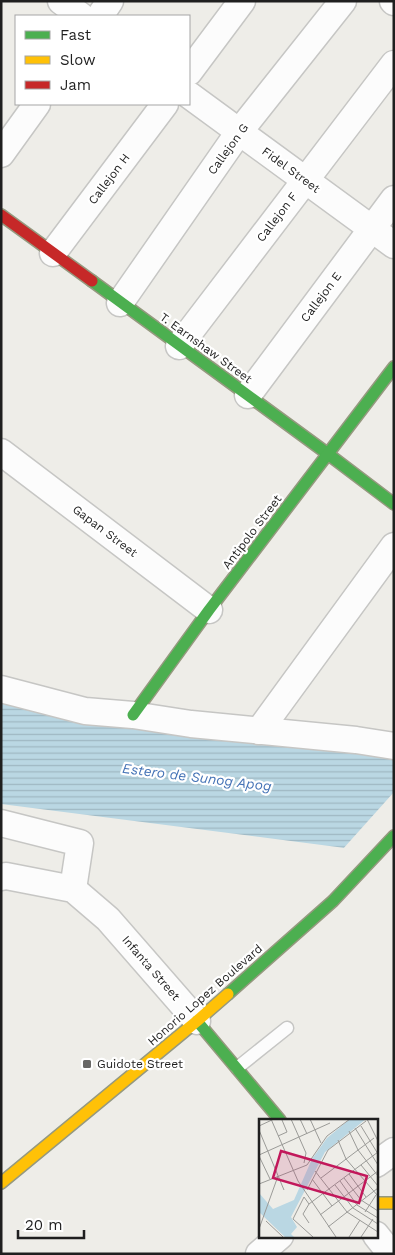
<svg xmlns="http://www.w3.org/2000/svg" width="395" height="1255" font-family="'Work Sans',sans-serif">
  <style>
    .water { fill: url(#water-rules) }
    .pier { fill: #eeede8 }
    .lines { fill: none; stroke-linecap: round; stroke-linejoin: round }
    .lane-casing { stroke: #c6c6c4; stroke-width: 15 }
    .street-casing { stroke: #c6c6c4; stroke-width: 29 }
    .fast-casing { stroke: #95997f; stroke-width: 14 }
    .slow-casing { stroke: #95997f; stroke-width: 14 }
    .jam-casing { stroke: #95997f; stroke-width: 14 }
    .lane { stroke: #fcfcfc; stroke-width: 12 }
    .street { stroke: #fcfcfc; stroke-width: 26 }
    .fast { stroke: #4caf50; stroke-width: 11 }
    .slow { stroke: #ffc107; stroke-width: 11 }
    .jam { stroke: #c62828; stroke-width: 11 }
    .poi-dot { fill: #676765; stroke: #fff; stroke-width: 2 }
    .labels { text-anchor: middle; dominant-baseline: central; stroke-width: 4.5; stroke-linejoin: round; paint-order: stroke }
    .street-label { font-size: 12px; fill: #1f1f1f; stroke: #fff }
    .poi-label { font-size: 12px; fill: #1f1f1f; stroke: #fff; text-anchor: start }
    .water-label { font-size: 14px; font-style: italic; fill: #4573b6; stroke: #fff }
    .inset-road { fill: none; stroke: #9b9b98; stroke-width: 1 }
    .view { fill: #c2185b; fill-opacity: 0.15; stroke: #c2185b; stroke-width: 2.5 }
    .inset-edge { fill: none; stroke: #1f1f1f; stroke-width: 2.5 }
  </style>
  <defs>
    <pattern id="water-rules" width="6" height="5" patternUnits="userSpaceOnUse" patternTransform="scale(1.25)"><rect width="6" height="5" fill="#bad7e3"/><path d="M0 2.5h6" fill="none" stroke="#9fb8c2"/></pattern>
  </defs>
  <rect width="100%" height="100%" fill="#eeede8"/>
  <polygon class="water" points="1,696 394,754 394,859 345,848 1,804"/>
  <polygon class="pier" points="394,792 394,862 342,850"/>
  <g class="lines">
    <g class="lane-casing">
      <polyline id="lane" points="237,1068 287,1028"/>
    </g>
    <g class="street-casing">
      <g id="street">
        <polyline points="61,1 81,16"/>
        <polyline points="393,1 394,2"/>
        <polyline points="100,16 110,1"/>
        <polyline points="189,72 242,1"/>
        <polyline points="189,95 394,245"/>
        <polyline points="1,154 37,104"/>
        <polyline points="53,253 165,104"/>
        <polyline points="120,303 239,132 343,1"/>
        <polyline points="179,346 394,64"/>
        <polyline points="248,395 394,199"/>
        <polyline points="1,452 209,610"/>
        <polyline points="1,689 85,711 133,715 191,724 356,740 394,746"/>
        <polyline points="259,731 394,546"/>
        <polyline points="1,823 80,843 73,889"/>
        <polyline points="1,877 6,876 73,889 108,919 197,1021"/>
        <polyline points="376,1164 394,1151"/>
        <polyline points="376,1235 391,1254"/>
        <polyline points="259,1254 280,1236"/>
      </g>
    </g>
    <g class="fast-casing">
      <g id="fast">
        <polyline points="92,281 328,454 394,504"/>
        <polyline points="133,715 209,610 394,367"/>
        <polyline points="228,994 333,901 394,836"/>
        <polyline points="197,1021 280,1120"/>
      </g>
    </g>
    <g class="slow-casing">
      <g id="slow">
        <polyline points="1,1183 197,1021 228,994"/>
        <polyline points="376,1203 394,1203"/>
      </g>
    </g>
    <g class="jam-casing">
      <polyline id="jam" points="1,215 92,281"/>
    </g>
    <use href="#lane" class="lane"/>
    <use href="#street" class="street"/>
    <use href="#fast" class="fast"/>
    <use href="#slow" class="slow"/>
    <use href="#jam" class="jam"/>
  </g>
  <rect class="poi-dot" x="82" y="1059" width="10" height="10" rx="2.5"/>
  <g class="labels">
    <g class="street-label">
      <text transform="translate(228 149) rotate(-54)">Callejon G</text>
      <text transform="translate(291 170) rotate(36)">Fidel Street</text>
      <text transform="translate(109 179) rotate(-53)">Callejon H</text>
      <text transform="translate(277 217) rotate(-53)">Callejon F</text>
      <text transform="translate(321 297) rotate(-53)">Callejon E</text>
      <text transform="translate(206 348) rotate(36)">T. Earnshaw Street</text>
      <text transform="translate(105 531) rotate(37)">Gapan Street</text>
      <text transform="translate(252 532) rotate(-53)">Antipolo Street</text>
      <text transform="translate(151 968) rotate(49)">Infanta Street</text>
      <text transform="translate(205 995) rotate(-41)">Honorio Lopez Boulevard</text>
    </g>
    <g class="poi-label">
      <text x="97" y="1064">Guidote Street</text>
    </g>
    <g class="water-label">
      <text transform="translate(197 777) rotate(7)">Estero de Sunog Apog</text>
    </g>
  </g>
  <g transform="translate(259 1119)">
    <rect width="119" height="119" fill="#eeede8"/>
    <path d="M91,0H107L66,33L32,98L38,108L32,115L35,118H26L0,93V74L14,90L35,81L53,40L68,19Z" fill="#bad7e3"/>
    <path class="inset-road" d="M12,0L39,62L77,118M32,0L47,34L45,44M41,0L48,15M51,0L62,24M108,0L119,22M0,7L15,0M102,7L119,35M96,9L119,46M0,11L25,71M90,12L99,31L119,57M19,17L28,13L23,1M79,21L87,40L119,77M0,36L71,4M0,37L11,60M102,46L119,67M56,52L88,93L119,113M90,55L107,78M62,59L115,19M85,59L102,81L119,92M53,60L73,87M81,62L98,86L119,99M0,65L48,46L68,17L91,0M76,66L94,89L119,105M48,71L69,31L107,2M50,85L45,78L34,100L54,118M106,93L117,76M61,96L119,52M7,102L24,118M50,104L44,95L50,85L119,33M69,108L119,69M0,110L19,57M90,118L101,101M102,118L114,100"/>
    <path class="view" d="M22,32L108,57L100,84L14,59Z"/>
    <rect width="119" height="119" class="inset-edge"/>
  </g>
  <rect width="395" height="1255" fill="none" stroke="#1f1f1f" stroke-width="5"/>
  <rect x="15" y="15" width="175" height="90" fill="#ffffff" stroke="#a5a5a5"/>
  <rect x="25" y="31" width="25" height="8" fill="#4caf50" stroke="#a5a5a5"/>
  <text x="60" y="40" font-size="15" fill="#1f1f1f">Fast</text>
  <rect x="25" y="56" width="25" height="8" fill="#ffc107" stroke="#a5a5a5"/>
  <text x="60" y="65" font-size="15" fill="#1f1f1f">Slow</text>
  <rect x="25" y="81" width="25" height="8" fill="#c62828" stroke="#a5a5a5"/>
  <text x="60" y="90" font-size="15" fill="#1f1f1f">Jam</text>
  <path d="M18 1230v8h66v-8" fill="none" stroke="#1f1f1f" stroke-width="2.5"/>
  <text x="25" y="1230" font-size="15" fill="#1f1f1f" stroke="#ffffff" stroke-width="4" paint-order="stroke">20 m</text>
</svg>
